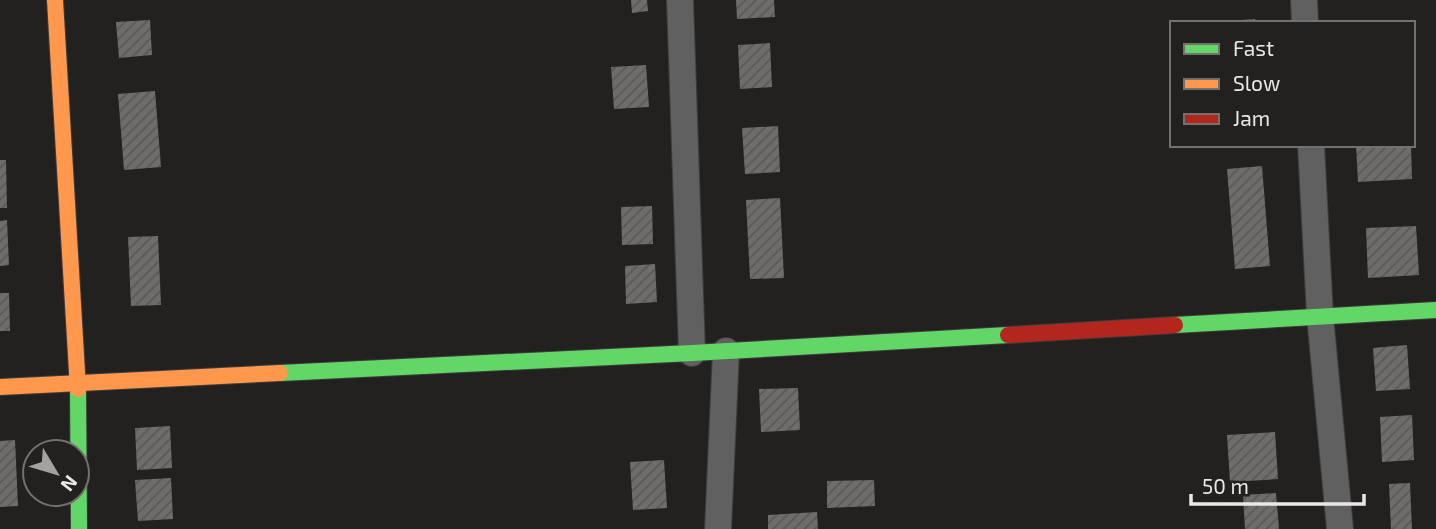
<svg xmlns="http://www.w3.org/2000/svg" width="1436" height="529" font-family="'Exo 2',sans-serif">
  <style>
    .building { fill: url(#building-hatch) }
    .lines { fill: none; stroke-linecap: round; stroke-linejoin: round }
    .street-casing { stroke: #3e3d3c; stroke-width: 28 }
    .fast-casing { stroke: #3e3d3c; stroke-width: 18 }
    .slow-casing { stroke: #3e3d3c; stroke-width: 18 }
    .jam-casing { stroke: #3e3d3c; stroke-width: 18 }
    .street { stroke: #606060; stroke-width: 26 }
    .fast { stroke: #63d668; stroke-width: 16 }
    .slow { stroke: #ff974d; stroke-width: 16 }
    .jam { stroke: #b3261e; stroke-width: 16 }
  </style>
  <defs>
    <pattern id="building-hatch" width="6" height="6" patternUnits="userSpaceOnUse" patternTransform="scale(1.75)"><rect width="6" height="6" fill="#6e6d6c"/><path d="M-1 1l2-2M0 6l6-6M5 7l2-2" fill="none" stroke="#585857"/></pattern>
  </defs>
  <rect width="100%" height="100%" fill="#222120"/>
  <g class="building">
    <polygon points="631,0 647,0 648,11 632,13"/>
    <polygon points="736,0 774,0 775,17 737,19"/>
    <polygon points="1255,19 1256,23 1228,23 1228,21"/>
    <polygon points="150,20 152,55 119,58 116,22"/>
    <polygon points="770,43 772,87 740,89 738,45"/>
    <polygon points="646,65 649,107 614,109 611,67"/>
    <polygon points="155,91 161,167 124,170 118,94"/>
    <polygon points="778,126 780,172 745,174 742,128"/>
    <polygon points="1356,145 1411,145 1412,179 1358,182"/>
    <polygon points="0,160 6,160 7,208 0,208"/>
    <polygon points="1262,166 1270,266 1235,269 1227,169"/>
    <polygon points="780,198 784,278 750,279 746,200"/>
    <polygon points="652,206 653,244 622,245 621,207"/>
    <polygon points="7,220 9,265 0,266 0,221"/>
    <polygon points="1416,226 1419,275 1368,278 1366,228"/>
    <polygon points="158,236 161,305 131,306 128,237"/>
    <polygon points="655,264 657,302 626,304 625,266"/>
    <polygon points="0,293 9,293 10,331 0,331"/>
    <polygon points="1407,345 1410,389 1376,391 1373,348"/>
    <polygon points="798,388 800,430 761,432 759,389"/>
    <polygon points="1412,415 1414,460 1382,462 1380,417"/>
    <polygon points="170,426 172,468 137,470 135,428"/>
    <polygon points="1275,432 1278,479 1230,482 1227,435"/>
    <polygon points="15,440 18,506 0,507 0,441"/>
    <polygon points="664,460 667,508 633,510 630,462"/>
    <polygon points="171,478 173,519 138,521 135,480"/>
    <polygon points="874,480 875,506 827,508 827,481"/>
    <polygon points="1410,483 1412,529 1391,529 1389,484"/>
    <polygon points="1276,493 1279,529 1245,529 1243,495"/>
    <polygon points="817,512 818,529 768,529 768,515"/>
  </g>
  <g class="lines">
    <g class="street-casing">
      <g id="street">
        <polyline points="680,0 692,353"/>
        <polyline points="1304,0 1305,23"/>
        <polyline points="1311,145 1320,316 1340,529"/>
        <polyline points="718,529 726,351"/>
      </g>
    </g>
    <g class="fast-casing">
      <g id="fast">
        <polyline points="1175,325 1436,310"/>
        <polyline points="280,373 692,353 1008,335"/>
        <polyline points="78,389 79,529"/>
      </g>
    </g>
    <g class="slow-casing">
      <g id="slow">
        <polyline points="55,0 78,389"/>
        <polyline points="0,387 280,373"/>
      </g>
    </g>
    <g class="jam-casing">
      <polyline id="jam" points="1008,335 1175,325"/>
    </g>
    <use href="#street" class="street"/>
    <use href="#fast" class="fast"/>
    <use href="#slow" class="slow"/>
    <use href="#jam" class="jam"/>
  </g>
  <rect x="1170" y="21" width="245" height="126" fill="#23211f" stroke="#73716f" stroke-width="2"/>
  <rect x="1184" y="44" width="35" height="10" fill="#63d668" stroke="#73716f" stroke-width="2"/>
  <text x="1233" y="56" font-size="21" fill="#eae8e7">Fast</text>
  <rect x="1184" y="79" width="35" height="10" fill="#ff974d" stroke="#73716f" stroke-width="2"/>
  <text x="1233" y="91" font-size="21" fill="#eae8e7">Slow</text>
  <rect x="1184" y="114" width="35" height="10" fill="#b3261e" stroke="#73716f" stroke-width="2"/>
  <text x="1233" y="126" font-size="21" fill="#eae8e7">Jam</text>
  <g transform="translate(56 473) rotate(128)"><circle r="33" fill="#23211f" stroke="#73716f" stroke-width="2"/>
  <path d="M0-5L12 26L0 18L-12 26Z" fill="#a4a2a1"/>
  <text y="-10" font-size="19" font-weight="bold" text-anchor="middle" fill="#eae8e7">N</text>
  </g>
  <path d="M1191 494v10h173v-10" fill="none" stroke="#eae8e7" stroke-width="3.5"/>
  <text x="1202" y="494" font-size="21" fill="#eae8e7" stroke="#23211f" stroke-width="5" paint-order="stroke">50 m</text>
</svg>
